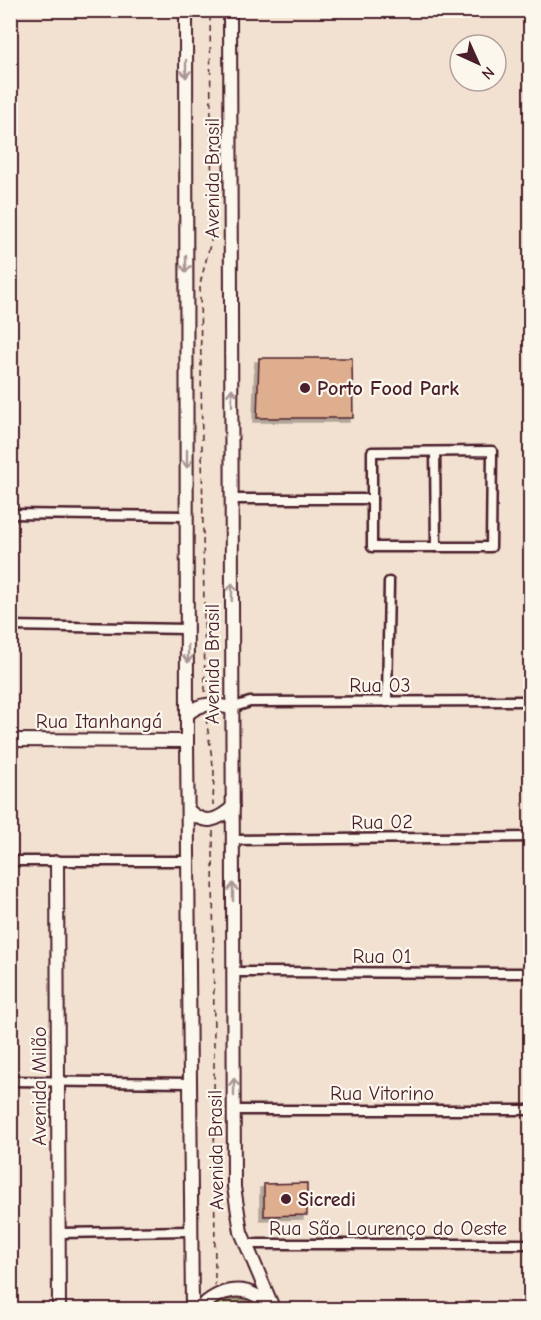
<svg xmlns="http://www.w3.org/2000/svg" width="541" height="1320" font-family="'Comic Neue',sans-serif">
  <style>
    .green { fill: #c2da91; stroke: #867c5e; stroke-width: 1.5 }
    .building { fill: #deae8f; stroke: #4a1f2b; stroke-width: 1.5; filter: url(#shadow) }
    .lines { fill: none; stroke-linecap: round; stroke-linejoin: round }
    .street-casing { stroke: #4a1f2b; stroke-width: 13 }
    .secondary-casing { stroke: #4a1f2b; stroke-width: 16 }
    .path { stroke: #4a1f2b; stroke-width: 1.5; stroke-dasharray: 6 4.5; stroke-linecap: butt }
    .street { stroke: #fbf7ec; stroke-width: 8 }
    .secondary { stroke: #fbf7ec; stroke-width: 12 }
    .oneway { stroke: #ab9695 }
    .poi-dot { fill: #4a1f2b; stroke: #fbf7ec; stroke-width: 2 }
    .labels { text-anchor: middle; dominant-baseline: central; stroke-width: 4.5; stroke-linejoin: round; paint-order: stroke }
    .street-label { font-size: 20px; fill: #4a1f2b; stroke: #fbf7ec }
    .poi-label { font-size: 20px; font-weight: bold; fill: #4a1f2b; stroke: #fbf7ec; text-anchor: start }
  </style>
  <defs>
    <filter id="shadow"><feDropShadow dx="-4" dy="4" stdDeviation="0" flood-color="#0004"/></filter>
  </defs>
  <rect width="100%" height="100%" fill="#f2e1d0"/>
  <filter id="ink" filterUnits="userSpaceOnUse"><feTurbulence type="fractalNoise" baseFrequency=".0167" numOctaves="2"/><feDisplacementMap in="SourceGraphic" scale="12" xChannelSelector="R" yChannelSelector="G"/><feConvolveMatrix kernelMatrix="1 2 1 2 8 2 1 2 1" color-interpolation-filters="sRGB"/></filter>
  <g filter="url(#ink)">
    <polygon class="green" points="237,1299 250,1302 263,1309 208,1310 224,1301"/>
    <g class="building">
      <polygon points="259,358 352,358 353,418 257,418"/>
      <polygon points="307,1183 307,1215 264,1216 264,1184"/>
    </g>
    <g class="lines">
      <g class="street-casing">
        <g id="street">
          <polygon points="492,451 491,547 372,547 372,452"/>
          <polyline points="435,452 436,547"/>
          <polyline points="233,499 372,499"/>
          <polyline points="10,514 187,516"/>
          <polyline points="10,626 188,629"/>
          <polyline points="387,702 389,582"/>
          <polyline points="231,708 250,702 530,701"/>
          <polyline points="233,840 530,837"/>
          <polyline points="10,861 189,861"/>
          <polyline points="233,972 530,973"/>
          <polyline points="10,1081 190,1083"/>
          <polyline points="234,1110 530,1110"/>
          <polyline points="59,1233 191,1231"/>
          <polyline points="246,1244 530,1244"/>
        </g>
      </g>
      <g class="secondary-casing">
        <g id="secondary">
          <polyline points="186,10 187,741 192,1310"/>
          <polyline points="230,10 234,1187 241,1232 274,1310"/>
          <path d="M187,715C200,701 214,704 231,708"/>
          <polyline points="10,740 187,741"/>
          <path d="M188,810C205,826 217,821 233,807"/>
          <polyline points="57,862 59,1310"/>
          <path d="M198,1310C219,1288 247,1282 269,1306"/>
        </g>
      </g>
      <g class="path">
        <polyline points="205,692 200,284 212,237 210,10"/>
        <polyline points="206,718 214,772 213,805"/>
        <polyline points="213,831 215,1285"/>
      </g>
      <use href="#street" class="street"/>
      <use href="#secondary" class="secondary"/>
    </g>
    <defs><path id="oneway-shaft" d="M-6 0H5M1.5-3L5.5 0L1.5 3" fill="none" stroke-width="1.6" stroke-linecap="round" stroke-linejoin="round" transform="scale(1.5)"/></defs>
    <g class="oneway">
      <use href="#oneway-shaft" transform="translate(186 69) rotate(90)"/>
      <use href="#oneway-shaft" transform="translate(186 264) rotate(90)"/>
      <use href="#oneway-shaft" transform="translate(232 397) rotate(-90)"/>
      <use href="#oneway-shaft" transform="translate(187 459) rotate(90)"/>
      <use href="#oneway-shaft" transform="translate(232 592) rotate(-89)"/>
      <use href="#oneway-shaft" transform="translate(188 654) rotate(90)"/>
      <use href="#oneway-shaft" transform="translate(233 892) rotate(-90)"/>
      <use href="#oneway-shaft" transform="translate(234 1087) rotate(-90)"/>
    </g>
  </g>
  <g class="poi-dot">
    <circle cx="305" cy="388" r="6"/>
    <circle cx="286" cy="1199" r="6"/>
  </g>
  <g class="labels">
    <g class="street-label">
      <text transform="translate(212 178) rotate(-90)">Avenida Brasil</text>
      <text transform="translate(212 664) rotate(-90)">Avenida Brasil</text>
      <text x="380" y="685">Rua 03</text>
      <text x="99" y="721">Rua Itanhangá</text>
      <text transform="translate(382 822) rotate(-1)">Rua 02</text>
      <text x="382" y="956">Rua 01</text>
      <text transform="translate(39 1086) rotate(-90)">Avenida Milão</text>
      <text x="382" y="1093">Rua Vitorino</text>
      <text transform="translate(216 1150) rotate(-91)">Avenida Brasil</text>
      <text x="388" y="1228">Rua São Lourenço do Oeste</text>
    </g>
    <g class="poi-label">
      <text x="317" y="388">Porto Food Park</text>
      <text x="298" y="1199">Sicredi</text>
    </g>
  </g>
  <rect width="541" height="1320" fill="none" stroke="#fbf7ec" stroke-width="36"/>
  <rect x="18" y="18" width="505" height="1284" fill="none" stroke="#4a1f2b" stroke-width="2" filter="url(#ink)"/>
  <g transform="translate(478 63) rotate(135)"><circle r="28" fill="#fbf7ec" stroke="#b4a19f" stroke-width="1.5"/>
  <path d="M0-4.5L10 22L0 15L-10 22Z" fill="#4a1f2b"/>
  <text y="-9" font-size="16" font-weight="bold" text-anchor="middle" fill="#4a1f2b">N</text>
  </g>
</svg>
